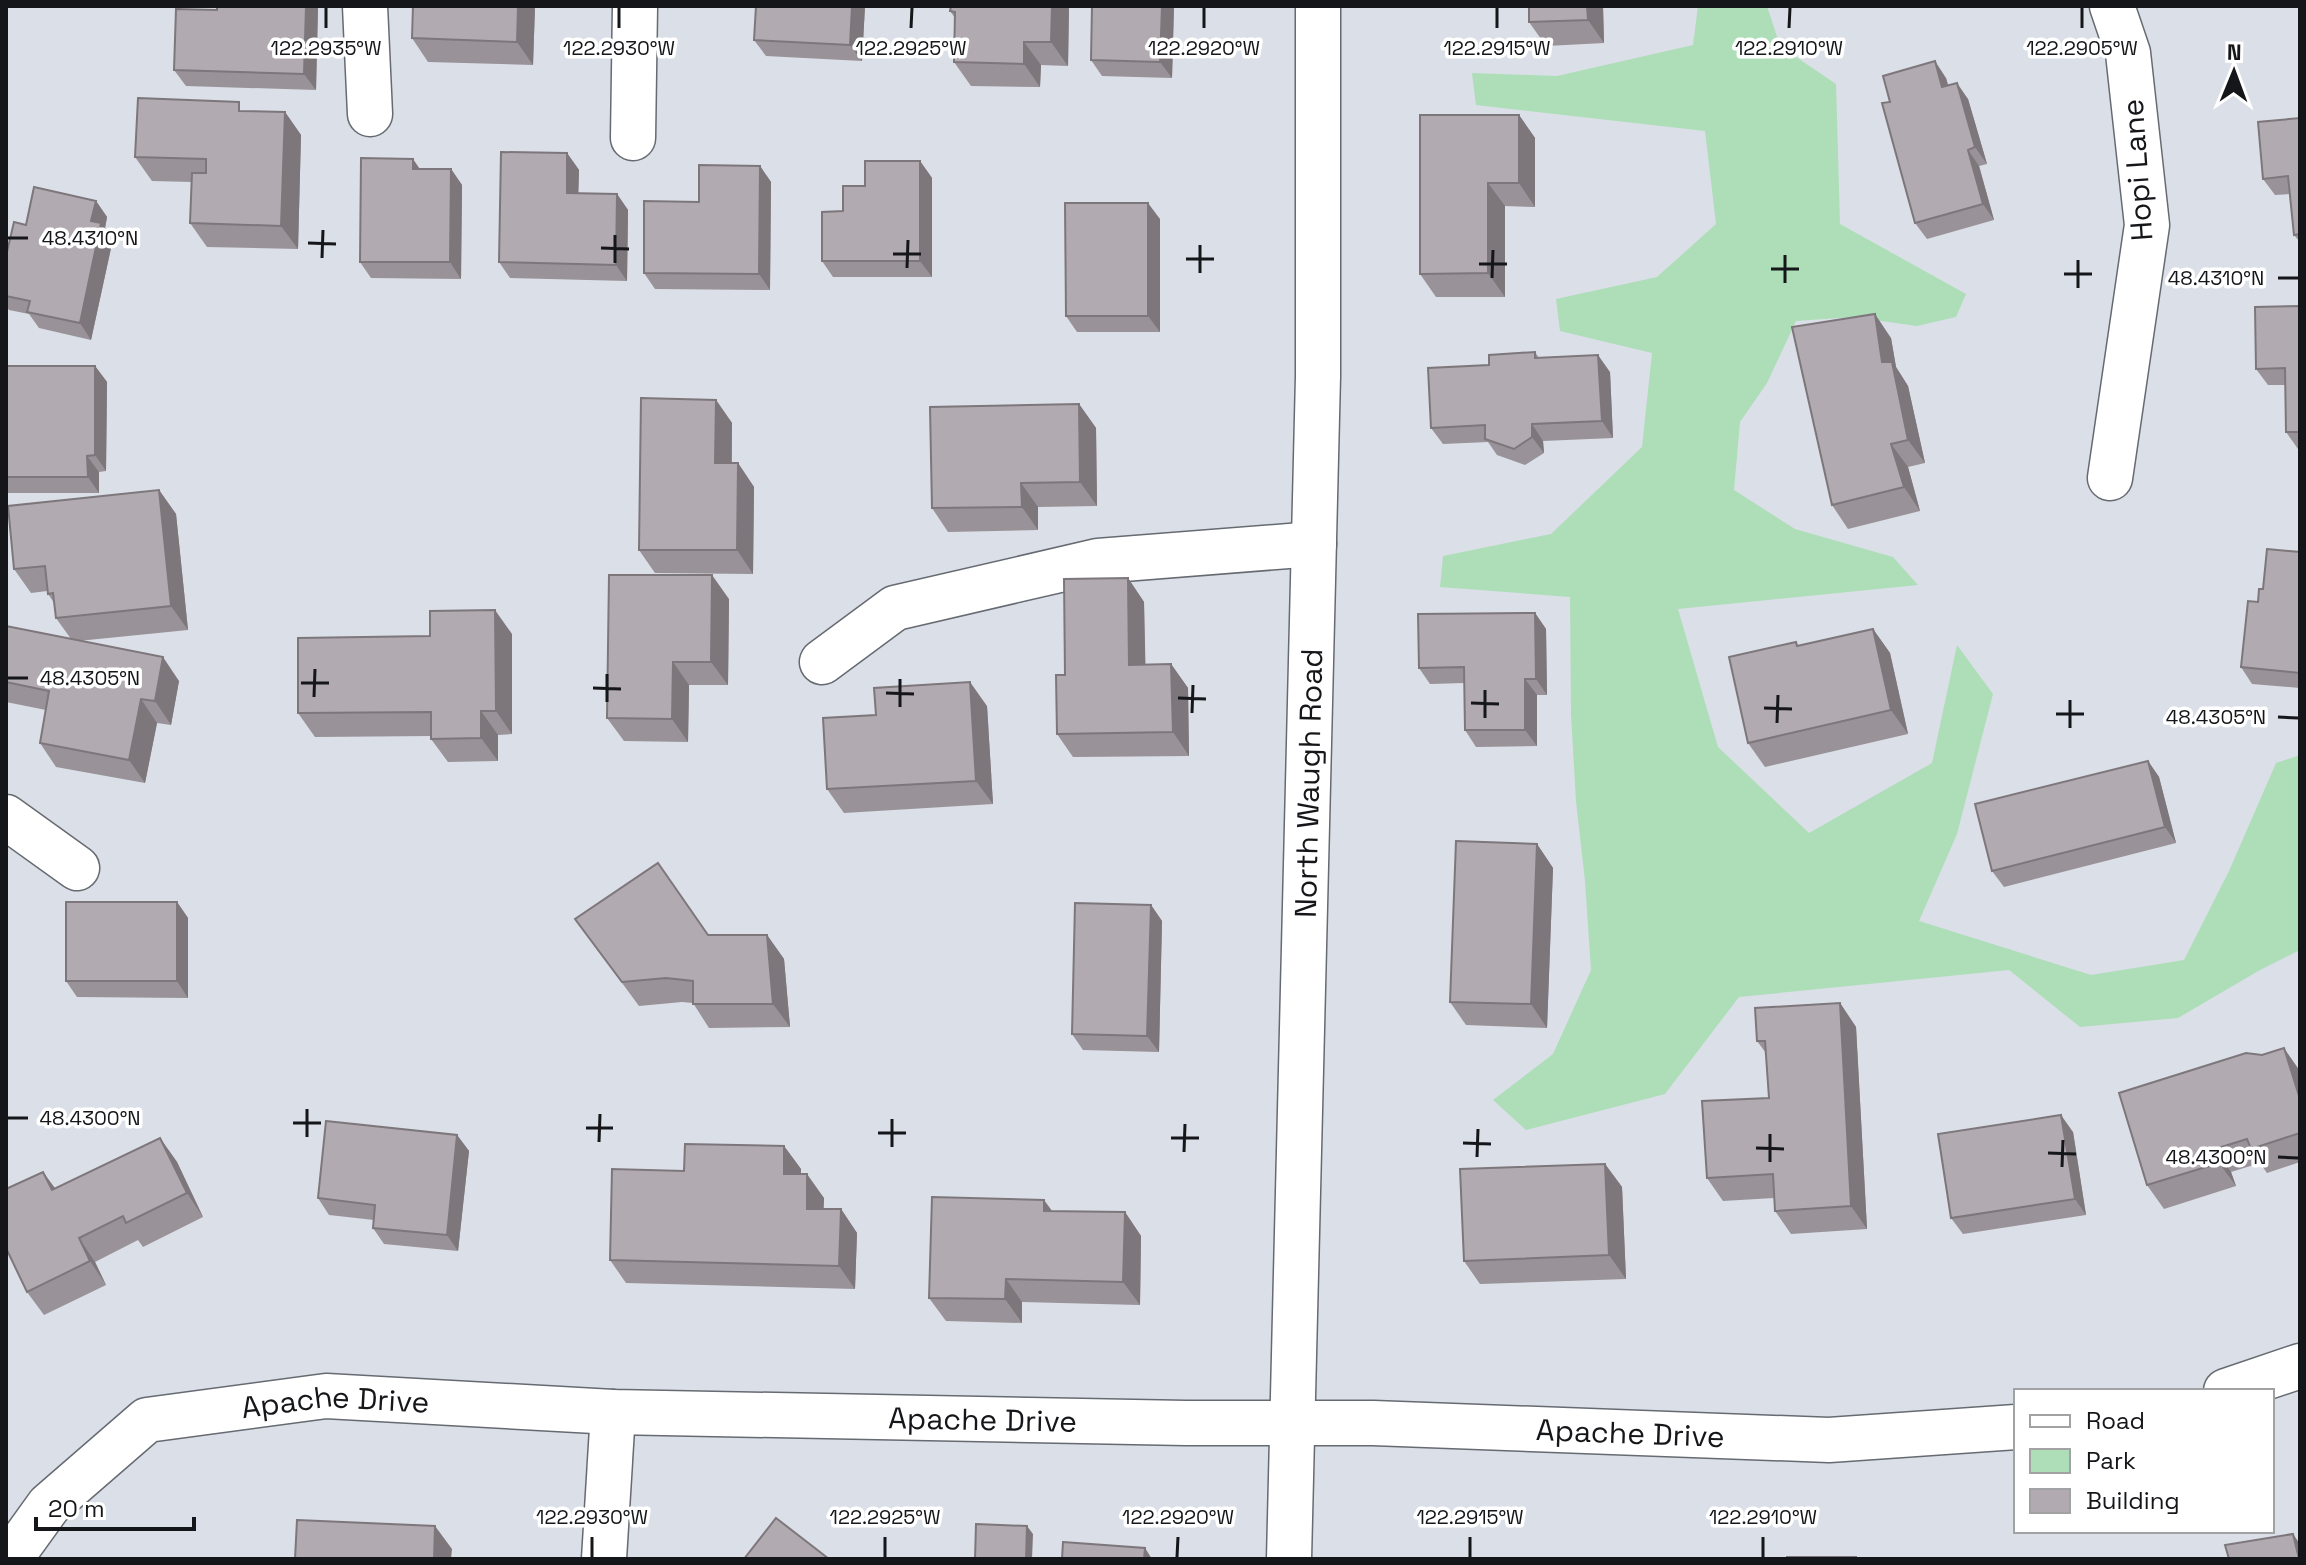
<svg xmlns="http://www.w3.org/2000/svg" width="2306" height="1565" font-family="'Space Grotesk',sans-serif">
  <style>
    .green { fill: #addeb8 }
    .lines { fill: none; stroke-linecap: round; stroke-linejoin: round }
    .minor-casing { stroke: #666a71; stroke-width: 47 }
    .minor { stroke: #fff; stroke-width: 44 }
    .wall { fill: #999298 }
    .shaded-wall { fill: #7d777c }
    .building { fill: #b2aab1; stroke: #7d777c; stroke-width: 2 }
    .ticks { fill: none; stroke: #151619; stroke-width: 3 }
    .labels { text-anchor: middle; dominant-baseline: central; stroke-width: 7; stroke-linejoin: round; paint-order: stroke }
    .street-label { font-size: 30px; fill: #151619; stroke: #fff }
    .ticks-label { font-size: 20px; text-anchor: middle; fill: #151619; stroke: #fff; stroke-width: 7; stroke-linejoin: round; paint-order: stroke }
  </style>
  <rect width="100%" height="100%" fill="#dbdfe8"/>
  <polygon class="green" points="1698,6 1767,6 1780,46 1836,84 1840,224 1966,294 1956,317 1917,326 1853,317 1796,321 1767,383 1740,422 1734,490 1795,529 1893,557 1918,585 1678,609 1718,747 1809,833 1932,763 1957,645 1993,694 1957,834 1919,921 2091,975 2184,960 2229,871 2276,763 2300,755 2300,950 2260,970 2178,1018 2080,1027 2009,970 1739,997 1665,1094 1526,1130 1493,1100 1553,1054 1591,970 1585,881 1576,801 1571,715 1570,597 1440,587 1443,556 1551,534 1642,447 1652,353 1560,331 1556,299 1657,277 1716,224 1705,131 1476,105 1472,73 1557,76 1693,45"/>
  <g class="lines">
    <g class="minor-casing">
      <g id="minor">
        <polyline points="365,6 370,114"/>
        <polyline points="633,138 635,6"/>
        <polyline points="2110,478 2147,225 2128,53 2112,6"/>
        <polyline points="822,662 895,608 1098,561 1314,544"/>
        <polyline points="6,817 77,868"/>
        <polyline points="2226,1391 2300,1366"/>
        <path id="s1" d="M10,1559L49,1505L147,1420L326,1396L613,1412L1186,1423H1373L1829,1440L2016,1427"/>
        <polyline points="604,1559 613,1412"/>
        <path id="s2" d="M1289,1559L1318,376V6"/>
      </g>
    </g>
    <use href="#minor" class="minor"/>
  </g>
  <g class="wall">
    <polygon points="318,6 316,90 186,86 174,70 217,10"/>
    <polygon points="535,6 533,65 428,62 412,38"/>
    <polygon points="865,6 862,61 766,56 754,40"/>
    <polygon points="951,6 1069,6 1068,66 1041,65 1040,87 971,86 954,62 955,18 950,11"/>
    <polygon points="1174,6 1172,78 1102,76 1091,60"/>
    <polygon points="1529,6 1603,6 1604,43 1546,46 1529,22"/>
    <polygon points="1946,78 1948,85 1968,99 1987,164 1979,166 1994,220 1927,239 1915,223 1890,102"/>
    <polygon points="245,111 285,112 301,135 298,249 207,247 190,223 192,182 152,181 135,157"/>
    <polygon points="1519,115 1535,138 1535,207 1505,206 1505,297 1436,297 1420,274"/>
    <polygon points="2300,118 2300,242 2294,235 2290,194 2275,195 2263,179"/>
    <polygon points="567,153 579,170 578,193 617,194 628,210 627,281 510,278 499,262"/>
    <polygon points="920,161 932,178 932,277 833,277 822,261 843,211 865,186"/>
    <polygon points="760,166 771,182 770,290 655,289 644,273 699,202"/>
    <polygon points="420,169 451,169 462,185 461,279 371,278 360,262"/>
    <polygon points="96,201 107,217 105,228 113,239 91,340 39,328 29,314 9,310 6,306 6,256 26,225"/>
    <polygon points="1160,219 1160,332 1077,332 1066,316"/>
    <polygon points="2300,306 2300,449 2298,449 2286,432 2285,385 2268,385 2256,369"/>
    <polygon points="1891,338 1896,367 1908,386 1925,463 1908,467 1920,511 1848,529 1832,505"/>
    <polygon points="1535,352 1539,358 1610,372 1613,438 1543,441 1544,453 1525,465 1497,455 1488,442 1443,444 1431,428 1489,365"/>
    <polygon points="6,366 95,366 107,382 106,471 99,472 99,493 6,493"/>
    <polygon points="716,400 732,423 732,463 738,463 754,487 753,574 655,573 639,550"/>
    <polygon points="1079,404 1096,428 1097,506 1038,507 1038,530 948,532 932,508"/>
    <polygon points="159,490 176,514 188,630 78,641 179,681 171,725 157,723 145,783 56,767 40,743 46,710 6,702 6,626 71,639 56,618 55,604 48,594 47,591 31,593 14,569"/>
    <polygon points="2300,552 2300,688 2252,684 2241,667 2258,602 2263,589"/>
    <polygon points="1128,578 1144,602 1145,665 1171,664 1188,688 1189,756 1073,757 1057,734 1065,675"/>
    <polygon points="729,599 728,685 689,685 688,742 624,741 607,718"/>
    <polygon points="1535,613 1546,629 1547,695 1537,695 1537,746 1476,747 1465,730 1464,683 1430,684 1419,668"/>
    <polygon points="1873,629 1890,653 1908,734 1765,767 1748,743 1799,646"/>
    <polygon points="512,634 512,734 498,735 498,761 448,762 431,739 431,736 315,737 298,713 430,636"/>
    <polygon points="987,706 993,804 844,813 827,789"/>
    <polygon points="2148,761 2159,777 2176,843 2004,887 1992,871"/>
    <polygon points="1537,844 1553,868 1547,1028 1466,1025 1450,1002"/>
    <polygon points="177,902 188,918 188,998 77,997 66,981"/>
    <polygon points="1151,905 1162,921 1159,1052 1083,1050 1072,1034"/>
    <polygon points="575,919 708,935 767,935 784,959 790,1027 709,1028 693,1003 682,1002 639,1006"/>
    <polygon points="1840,1003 1856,1027 1867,1229 1791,1234 1775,1211 1774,1198 1723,1201 1707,1178 1769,1098 1766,1053 1757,1041"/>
    <polygon points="2300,1071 2300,1162 2267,1173 2260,1163 2231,1172 2236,1186 2164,1209 2147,1185"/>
    <polygon points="2073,1132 2086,1215 1963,1234 1951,1218"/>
    <polygon points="457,1135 469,1151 458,1251 384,1244 373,1228 374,1220 329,1215 318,1198"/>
    <polygon points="160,1138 177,1162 203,1217 143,1247 138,1240 95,1262 106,1285 44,1315 27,1292 43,1172 55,1189"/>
    <polygon points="784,1146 801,1169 801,1174 824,1198 823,1209 841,1209 857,1233 855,1289 626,1283 610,1260 684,1171"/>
    <polygon points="1605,1164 1622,1187 1626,1279 1480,1284 1464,1261"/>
    <polygon points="1125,1212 1141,1236 1140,1305 1022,1302 1022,1323 946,1321 929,1298"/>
  </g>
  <g class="shaded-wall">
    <polygon points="306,6 318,6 316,90 304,74"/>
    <polygon points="518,6 535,6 533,65 517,42"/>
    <polygon points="852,6 865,6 862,61 850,45"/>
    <polygon points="1052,6 1069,6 1068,66 1051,42"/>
    <polygon points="1162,6 1174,6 1172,78 1160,62"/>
    <polygon points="1587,6 1603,6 1604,43 1588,20"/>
    <polygon points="1024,42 1041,65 1040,87 1024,64"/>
    <polygon points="1935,61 1946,78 1953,103 1942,87"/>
    <polygon points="1957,83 1968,99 1987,164 1975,147"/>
    <polygon points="285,112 301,135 298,249 281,226"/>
    <polygon points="1519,115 1535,138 1535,207 1519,183"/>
    <polygon points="1968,150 1979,166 1994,220 1983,204"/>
    <polygon points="567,153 579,170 578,209 567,193"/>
    <polygon points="413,159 424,175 413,169"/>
    <polygon points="920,161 932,178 932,277 920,261"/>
    <polygon points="760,166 771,182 770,290 759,274"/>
    <polygon points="451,169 462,185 461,279 450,262"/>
    <polygon points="1488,183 1505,206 1505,297 1488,273"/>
    <polygon points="617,194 628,210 627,281 616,265"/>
    <polygon points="96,201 107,217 105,228 113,239 91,340 80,323 91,221"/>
    <polygon points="1148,203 1160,219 1160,332 1148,316"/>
    <polygon points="1875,314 1891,338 1896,367 1908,386 1925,463 1908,440 1882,362"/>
    <polygon points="1598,355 1610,372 1613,438 1602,421"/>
    <polygon points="95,366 107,382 106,471 95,455"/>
    <polygon points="716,400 732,423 731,486 715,463"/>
    <polygon points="1079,404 1096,428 1097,506 1080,482"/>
    <polygon points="1532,424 1543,441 1544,453 1532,437"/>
    <polygon points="1891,444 1908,467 1920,511 1904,487"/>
    <polygon points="87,456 99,472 99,493 88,477"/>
    <polygon points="738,463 754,487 753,574 737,550"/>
    <polygon points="1021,483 1038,507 1038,530 1022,507"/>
    <polygon points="159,490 176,514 188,630 171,606"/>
    <polygon points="712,575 729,599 728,685 711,662"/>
    <polygon points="1128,578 1144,602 1146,689 1129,665"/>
    <polygon points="495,610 512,634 512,734 496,711"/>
    <polygon points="1535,613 1546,629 1547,695 1536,679"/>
    <polygon points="1873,629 1890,653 1908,734 1891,710"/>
    <polygon points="163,657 179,681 171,725 155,701"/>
    <polygon points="673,662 689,685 688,742 672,719"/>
    <polygon points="1171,664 1188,688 1189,756 1173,732"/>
    <polygon points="1525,679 1537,695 1537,746 1525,730"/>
    <polygon points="970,682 987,706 993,804 976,781"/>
    <polygon points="141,699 157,723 145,783 129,760"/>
    <polygon points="481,711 498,735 498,761 481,738"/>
    <polygon points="2148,761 2159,777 2176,843 2165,827"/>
    <polygon points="1537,844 1553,868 1547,1028 1531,1004"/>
    <polygon points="177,902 188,918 188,998 177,981"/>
    <polygon points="1151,905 1162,921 1159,1052 1147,1036"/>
    <polygon points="767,935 784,959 790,1027 773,1004"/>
    <polygon points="1840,1003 1856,1027 1867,1229 1851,1206"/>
    <polygon points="2284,1048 2300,1071 2300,1099"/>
    <polygon points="2061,1115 2073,1132 2086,1215 2075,1199"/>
    <polygon points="457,1135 469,1151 458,1251 447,1235"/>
    <polygon points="160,1138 177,1162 203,1217 187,1193"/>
    <polygon points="784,1146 801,1169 800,1197 784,1174"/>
    <polygon points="2215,1149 2231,1172 2236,1186 2219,1163"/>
    <polygon points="1605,1164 1622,1187 1626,1279 1609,1255"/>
    <polygon points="43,1172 60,1195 52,1190"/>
    <polygon points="807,1174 824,1198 823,1232 807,1209"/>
    <polygon points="1044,1200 1061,1223 1044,1211"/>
    <polygon points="841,1209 857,1233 855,1289 839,1266"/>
    <polygon points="1125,1212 1141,1236 1140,1305 1123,1282"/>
    <polygon points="79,1238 95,1262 106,1285 90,1261"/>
    <polygon points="1006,1279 1022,1302 1022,1323 1005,1299"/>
    <polygon points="435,1526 452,1549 451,1559 434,1559"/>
    <polygon points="1027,1526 1033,1534 1032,1559 1026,1559"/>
    <polygon points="2293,1534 2300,1544 2300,1559 2299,1559"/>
    <polygon points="1145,1548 1152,1559 1144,1559"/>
  </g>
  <g class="building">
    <polygon points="217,6 306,6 304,74 174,70 176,9 217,10"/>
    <polygon points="413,6 518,6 517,42 412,38"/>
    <polygon points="756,6 852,6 850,45 754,40"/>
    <polygon points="951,6 1052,6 1051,42 1024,42 1024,64 954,62 955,12 950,11"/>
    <polygon points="1092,6 1162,6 1160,62 1091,60"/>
    <polygon points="1529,6 1587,6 1588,20 1529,22"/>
    <polygon points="1935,61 1942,87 1957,83 1975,147 1968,150 1983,204 1915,223 1882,103 1890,102 1883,76"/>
    <polygon points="138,98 239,102 239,111 285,112 281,226 190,223 192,173 206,173 206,159 135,157"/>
    <polygon points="1420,115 1519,115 1519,183 1488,183 1488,273 1420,274"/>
    <polygon points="2300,118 2300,234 2294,235 2288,176 2263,179 2258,122"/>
    <polygon points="501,152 567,153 567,193 617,194 616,265 499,262"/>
    <polygon points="361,158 413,159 413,169 451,169 450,262 360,262"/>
    <polygon points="865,161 920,161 920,261 822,261 822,212 843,211 843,186 865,186"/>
    <polygon points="699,165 760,166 759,274 644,273 644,201 699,202"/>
    <polygon points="34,187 96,201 91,221 101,223 80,323 27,312 30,301 6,296 6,256 14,222 26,225"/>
    <polygon points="1065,203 1148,203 1148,316 1066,316"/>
    <polygon points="2300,306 2300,432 2286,432 2285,368 2256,369 2255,307"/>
    <polygon points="1875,314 1882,362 1892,362 1908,440 1891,444 1904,487 1832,505 1792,327"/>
    <polygon points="1535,352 1535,358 1598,355 1602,421 1532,424 1532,437 1514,449 1485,439 1485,425 1431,428 1428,368 1489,365 1489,355"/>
    <polygon points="6,366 95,366 95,455 87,456 88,477 6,477"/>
    <polygon points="641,398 716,400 715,463 738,463 737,550 639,550"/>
    <polygon points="1079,404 1080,482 1021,483 1022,507 932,508 930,407"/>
    <polygon points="159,490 171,606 56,618 53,593 48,594 45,566 14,569 8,506"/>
    <polygon points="2267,549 2300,552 2300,673 2241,667 2248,601 2258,602 2259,589 2263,589"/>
    <polygon points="609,575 712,575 711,662 673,662 672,719 607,718"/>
    <polygon points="1128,578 1129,665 1171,664 1173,732 1057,734 1056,675 1065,675 1064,579"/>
    <polygon points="495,610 496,711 481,711 481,738 431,739 431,712 298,713 298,638 430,636 430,611"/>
    <polygon points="1535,613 1536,679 1525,679 1525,730 1465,730 1464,667 1419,668 1418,614"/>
    <polygon points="6,626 163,657 155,701 141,699 129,760 40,743 49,691 6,682"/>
    <polygon points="1873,629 1891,710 1748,743 1729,657 1796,642 1797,646"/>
    <polygon points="970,682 976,781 827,789 823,718 876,715 874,688"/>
    <polygon points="2148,761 2165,827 1992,871 1975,804"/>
    <polygon points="1456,841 1537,844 1531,1004 1450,1002"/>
    <polygon points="658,863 708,935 767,935 773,1004 693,1004 693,981 666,978 622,982 575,919"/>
    <rect x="66" y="902" width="111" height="79"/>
    <polygon points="1075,903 1151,905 1147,1036 1072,1034"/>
    <polygon points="1840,1003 1851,1206 1775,1211 1773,1174 1707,1178 1702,1101 1769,1098 1765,1041 1757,1041 1755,1008"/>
    <polygon points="2284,1048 2300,1099 2300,1133 2251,1149 2247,1139 2215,1149 2219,1163 2147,1185 2119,1093 2246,1053 2262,1055"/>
    <polygon points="2061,1115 2075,1199 1951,1218 1938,1134"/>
    <polygon points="326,1121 457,1135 447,1235 373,1228 375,1205 318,1198"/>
    <polygon points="160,1138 187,1193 126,1223 123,1216 79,1238 90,1261 27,1292 6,1248 6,1189 43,1172 52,1190"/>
    <polygon points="685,1144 784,1146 784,1174 807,1174 807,1209 841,1209 839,1266 610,1260 612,1169 684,1171"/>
    <polygon points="1605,1164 1609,1255 1464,1261 1460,1169"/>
    <polygon points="932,1197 1044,1200 1044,1211 1125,1212 1123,1282 1006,1279 1005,1299 929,1298"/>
    <polygon points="776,1518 829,1559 744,1559"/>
    <polygon points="297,1520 435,1526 434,1559 295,1559"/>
    <polygon points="976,1524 1027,1526 1026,1559 975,1559"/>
    <polygon points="2293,1534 2299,1559 2229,1559 2225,1545"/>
    <polygon points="1063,1542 1145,1548 1144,1559 1062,1559"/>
    <rect x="1787" y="1557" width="69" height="2"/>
  </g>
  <path class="ticks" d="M326,28V8M619,28V8M911,28L912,8M1204,28V8M1497,28V8M1789,28L1790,8M2082,28V8M8,238H28M308,243L336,244M601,248L629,249M893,254H921M322,258L323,230M1186,259H1214M615,263V235M1479,264H1507M907,268L908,240M1771,269H1799M1200,273V245M2064,274H2092M1492,278L1493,250M2278,278H2298M1785,283V255M2078,288V260M8,678H28M301,683H329M593,688L621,689M886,693L914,694M314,697L315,669M1178,698L1206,699M607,702V674M1471,703L1499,704M900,707V679M1764,708L1792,709M1192,713L1193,685M2056,714H2084M2278,717L2298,718M1485,718V690M1777,723L1778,695M2070,728V700M8,1118H28M293,1123H321M586,1128H613M878,1133H906M307,1137V1109M1171,1138H1199M599,1142L600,1114M1463,1143L1491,1144M892,1147V1119M1756,1148L1784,1149M1184,1152L1185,1124M2048,1153L2076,1154M1477,1157L1478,1129M2278,1157L2298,1158M1770,1162V1134M2062,1167L2063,1140M592,1557V1537M885,1557V1537M1177,1557L1178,1537M1470,1557V1537M1763,1557V1537"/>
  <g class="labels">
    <g class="street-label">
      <text transform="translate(2137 170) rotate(-94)">Hopi Lane</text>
      <text stroke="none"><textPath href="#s2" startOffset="776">North Waugh Road</textPath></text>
      <text stroke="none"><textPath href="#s1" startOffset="386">Apache Drive</textPath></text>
      <text stroke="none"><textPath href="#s1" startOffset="1034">Apache Drive</textPath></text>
      <text stroke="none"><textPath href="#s1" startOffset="1682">Apache Drive</textPath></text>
    </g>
  </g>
  <g class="ticks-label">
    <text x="326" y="55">122.2935°W</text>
    <text x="619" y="55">122.2930°W</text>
    <text x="911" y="55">122.2925°W</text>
    <text x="1204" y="55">122.2920°W</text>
    <text x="1497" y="55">122.2915°W</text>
    <text x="1789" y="55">122.2910°W</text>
    <text x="2082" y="55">122.2905°W</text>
    <text x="90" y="245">48.4310°N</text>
    <text x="2216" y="285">48.4310°N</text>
    <text x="90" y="685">48.4305°N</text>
    <text x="2216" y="724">48.4305°N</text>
    <text x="90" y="1125">48.4300°N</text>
    <text x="2216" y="1164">48.4300°N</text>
    <text x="592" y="1524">122.2930°W</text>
    <text x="885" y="1524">122.2925°W</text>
    <text x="1178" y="1524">122.2920°W</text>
    <text x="1470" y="1524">122.2915°W</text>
    <text x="1763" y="1524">122.2910°W</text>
  </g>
  <rect width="2306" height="1565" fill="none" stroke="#151619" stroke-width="16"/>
  <rect x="2014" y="1389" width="260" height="144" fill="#ffffff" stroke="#a1a2a3" stroke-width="2"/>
  <rect x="2030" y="1415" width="40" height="12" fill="#ffffff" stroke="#a1a2a3" stroke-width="2"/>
  <text x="2086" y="1429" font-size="24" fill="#151619">Road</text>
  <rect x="2030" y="1449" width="40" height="24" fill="#addeb8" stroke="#a1a2a3" stroke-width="2"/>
  <text x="2086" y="1469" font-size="24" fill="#151619">Park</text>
  <rect x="2030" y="1489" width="40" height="24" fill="#b2aab1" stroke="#a1a2a3" stroke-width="2"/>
  <text x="2086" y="1509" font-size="24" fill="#151619">Building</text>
  <g transform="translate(2234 72) rotate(1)" stroke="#ffffff" stroke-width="6" paint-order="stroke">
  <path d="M0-6L14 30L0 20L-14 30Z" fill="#151619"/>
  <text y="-12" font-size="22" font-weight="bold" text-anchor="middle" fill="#151619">N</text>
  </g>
  <path d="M36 1517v12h158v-12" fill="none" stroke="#151619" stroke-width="4"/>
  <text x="48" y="1517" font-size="24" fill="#151619" stroke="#ffffff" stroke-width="6" paint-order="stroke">20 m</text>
</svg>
